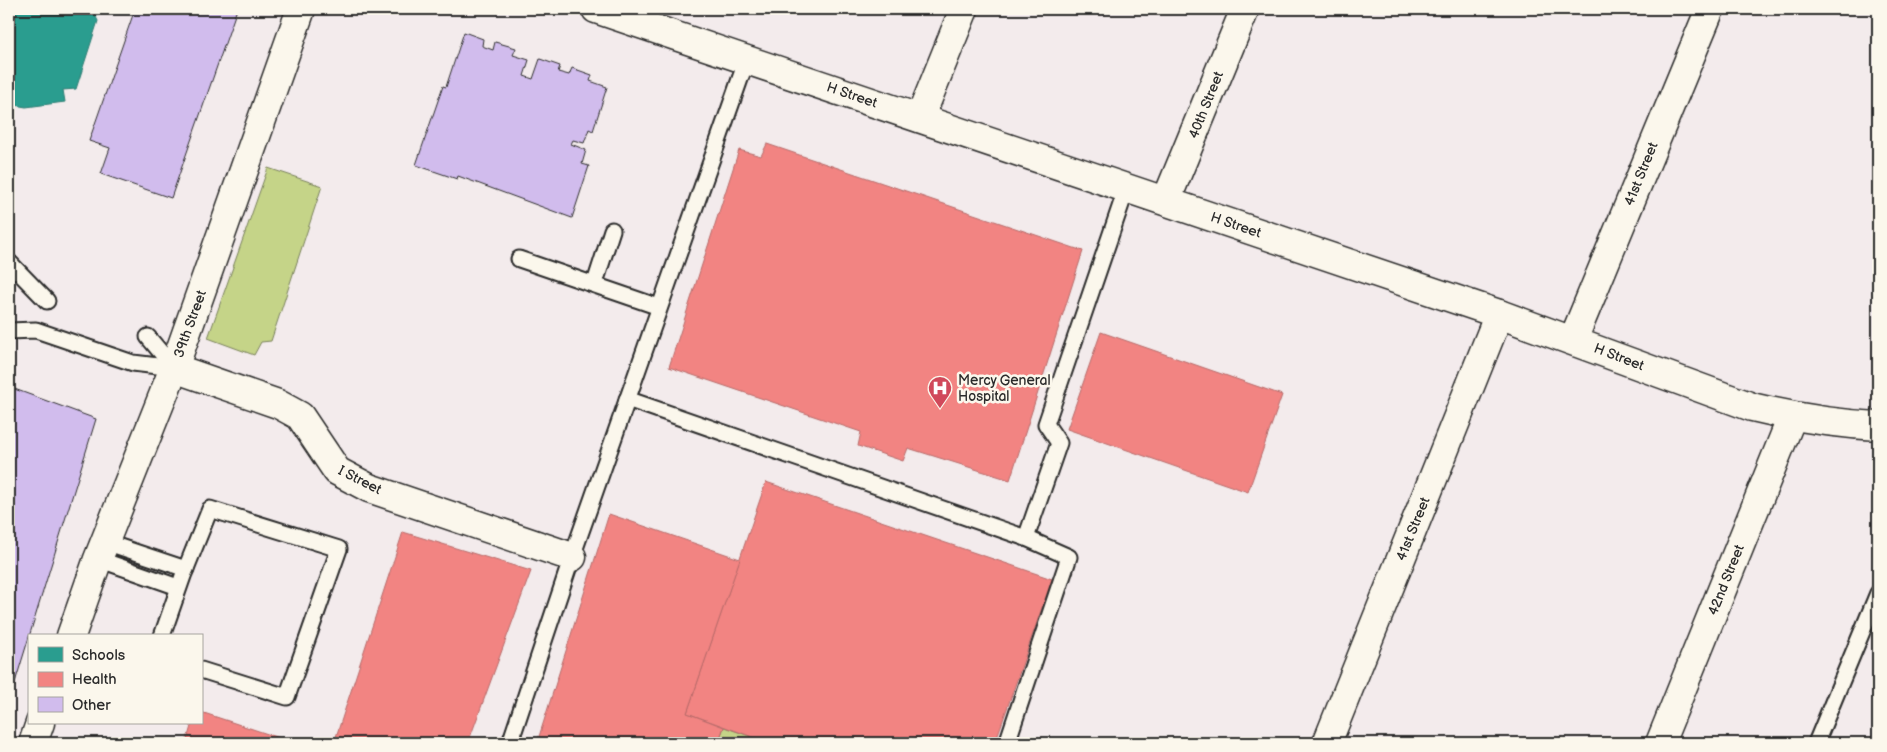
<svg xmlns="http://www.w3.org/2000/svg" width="1887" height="752" font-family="'Balsamiq Sans',sans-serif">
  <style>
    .green { fill: #c5d488; stroke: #78805a }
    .schools { fill: #2a9d8f; stroke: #2a7b71 }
    .health { fill: #f28482; stroke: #b66968 }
    .building { fill: #d1bced; stroke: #2b2b2b }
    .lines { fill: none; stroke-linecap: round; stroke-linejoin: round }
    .service-casing { stroke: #2b2b2b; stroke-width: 19 }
    .minor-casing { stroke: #2b2b2b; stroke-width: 31 }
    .tertiary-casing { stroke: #2b2b2b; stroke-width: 31 }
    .secondary-casing { stroke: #2b2b2b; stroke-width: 31 }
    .service { stroke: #fbf7ec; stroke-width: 15 }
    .minor { stroke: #fbf7ec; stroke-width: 28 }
    .tertiary { stroke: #fbf7ec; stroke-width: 28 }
    .secondary { stroke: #fbf7ec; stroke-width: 28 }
    .labels { text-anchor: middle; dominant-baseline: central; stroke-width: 5; stroke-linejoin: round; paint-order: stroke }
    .street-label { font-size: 14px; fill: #2b2b2b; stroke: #fbf7ec }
    .poi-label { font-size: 14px; fill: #2b2b2b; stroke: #fbf7ec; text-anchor: start }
  </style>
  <rect width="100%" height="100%" fill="#f3ebec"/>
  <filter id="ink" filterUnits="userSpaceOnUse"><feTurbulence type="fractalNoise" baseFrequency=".02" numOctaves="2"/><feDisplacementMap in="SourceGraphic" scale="10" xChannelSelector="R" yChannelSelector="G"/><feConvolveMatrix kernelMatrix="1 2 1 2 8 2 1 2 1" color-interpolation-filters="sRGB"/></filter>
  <g filter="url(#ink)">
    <g class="green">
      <polygon points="268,168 322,186 271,341 261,342 254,355 208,338"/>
      <polygon points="724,727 769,743 718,743"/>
    </g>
    <polygon class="schools" points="9,9 99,9 96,17 98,21 76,89 63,90 65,102 26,107 9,104"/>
    <g class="health">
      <polygon points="767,144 1083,251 1010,480 908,448 903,461 858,446 861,432 669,367 739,150 761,156"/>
      <polygon points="1101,332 1282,395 1248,492 1067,429"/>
      <polygon points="766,482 1052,579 995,743 769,743 687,713"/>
      <polygon points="609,514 740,559 687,713 724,727 718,743 537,743"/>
      <polygon points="403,532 531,571 468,743 334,743"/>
      <polygon points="201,712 295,743 186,743 192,723 201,723"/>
    </g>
    <g class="building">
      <polygon points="135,9 237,9 171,198 101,174 110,148 89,141"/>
      <polygon points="464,32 483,39 482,46 493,50 495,42 516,48 513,55 529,60 524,76 533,79 540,59 560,66 558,72 569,75 572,68 592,75 590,81 607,87 593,131 589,129 584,143 573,140 571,144 586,150 582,164 589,166 572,218 458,176 457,179 416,165 443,86 446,87"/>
      <polygon points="9,387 96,419 9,702"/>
    </g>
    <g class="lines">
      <g class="service-casing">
        <g id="service">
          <polyline points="519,259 659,307"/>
          <polyline points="9,262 47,301"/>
          <polyline points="595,283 612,230"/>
          <polyline points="9,331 36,330 133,363 174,368"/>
          <polyline points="148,337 174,368"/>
          <polyline points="627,399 1026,538 1059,443 1046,424 1127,187"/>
          <polyline points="105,542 186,569"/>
          <polyline points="98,559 178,587"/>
          <polyline points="162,636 183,576 210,509 339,549 287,697 201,670"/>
          <polyline points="510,743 572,557 747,59"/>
          <polyline points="1007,743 1069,557 1026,538"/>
          <polyline points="1816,743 1878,593"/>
        </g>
      </g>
      <g class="minor-casing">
        <g id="minor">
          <polyline points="920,118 964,9"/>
          <polyline points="1166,201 1245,9"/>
          <polyline points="1573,340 1710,9"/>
          <polyline points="174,368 278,404 300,416 337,471 369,488 572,557"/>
          <polyline points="1327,743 1499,314"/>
          <polyline points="1660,743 1792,417"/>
        </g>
      </g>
      <g class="tertiary-casing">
        <g id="tertiary">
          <polyline points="71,636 98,559 174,368 301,9"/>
          <polyline points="33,743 40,723"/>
        </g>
      </g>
      <g class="secondary-casing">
        <path id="secondary" d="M596,9L1499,314L1752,407C1794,417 1835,424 1878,426"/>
      </g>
      <use href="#service" class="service"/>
      <use href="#minor" class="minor"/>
      <use href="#tertiary" class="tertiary"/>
      <use href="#secondary" class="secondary"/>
    </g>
  </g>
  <defs>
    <g id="hospital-pin" transform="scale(1.25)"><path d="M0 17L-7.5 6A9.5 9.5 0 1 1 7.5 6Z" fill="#d1495b" stroke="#fbf7ec"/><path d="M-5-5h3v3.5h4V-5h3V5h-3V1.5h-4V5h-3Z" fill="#fff"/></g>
  </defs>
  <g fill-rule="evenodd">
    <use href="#hospital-pin" x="940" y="388"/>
  </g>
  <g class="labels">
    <g class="street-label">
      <text transform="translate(852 95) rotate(19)">H Street</text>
      <text transform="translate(1206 105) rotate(-68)">40th Street</text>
      <text transform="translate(1641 174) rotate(-68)">41st Street</text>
      <text transform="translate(1236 225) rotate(19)">H Street</text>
      <text transform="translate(190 324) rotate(-70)">39th Street</text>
      <text transform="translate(1619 357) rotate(21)">H Street</text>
      <text transform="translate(360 480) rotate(27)">I Street</text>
      <text transform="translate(1413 529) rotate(-68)">41st Street</text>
      <text transform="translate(1726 580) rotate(-68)">42nd Street</text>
    </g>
    <g class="poi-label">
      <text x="958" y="380">Mercy General<tspan x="958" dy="16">Hospital</tspan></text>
    </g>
  </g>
  <rect width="1887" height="752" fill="none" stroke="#fbf7ec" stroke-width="30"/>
  <rect x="15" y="15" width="1857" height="722" fill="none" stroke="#2b2b2b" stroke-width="2" filter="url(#ink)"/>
  <rect x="28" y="634" width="175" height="90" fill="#fbf7ec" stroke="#a8a59f"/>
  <rect x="38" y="647" width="25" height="15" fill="#2a9d8f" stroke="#a8a59f"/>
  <text x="72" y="660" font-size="15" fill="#2b2b2b">Schools</text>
  <rect x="38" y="672" width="25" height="15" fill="#f28482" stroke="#a8a59f"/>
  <text x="72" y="684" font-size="15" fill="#2b2b2b">Health</text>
  <rect x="38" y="697" width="25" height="15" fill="#d1bced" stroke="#a8a59f"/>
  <text x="72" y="710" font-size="15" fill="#2b2b2b">Other</text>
</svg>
